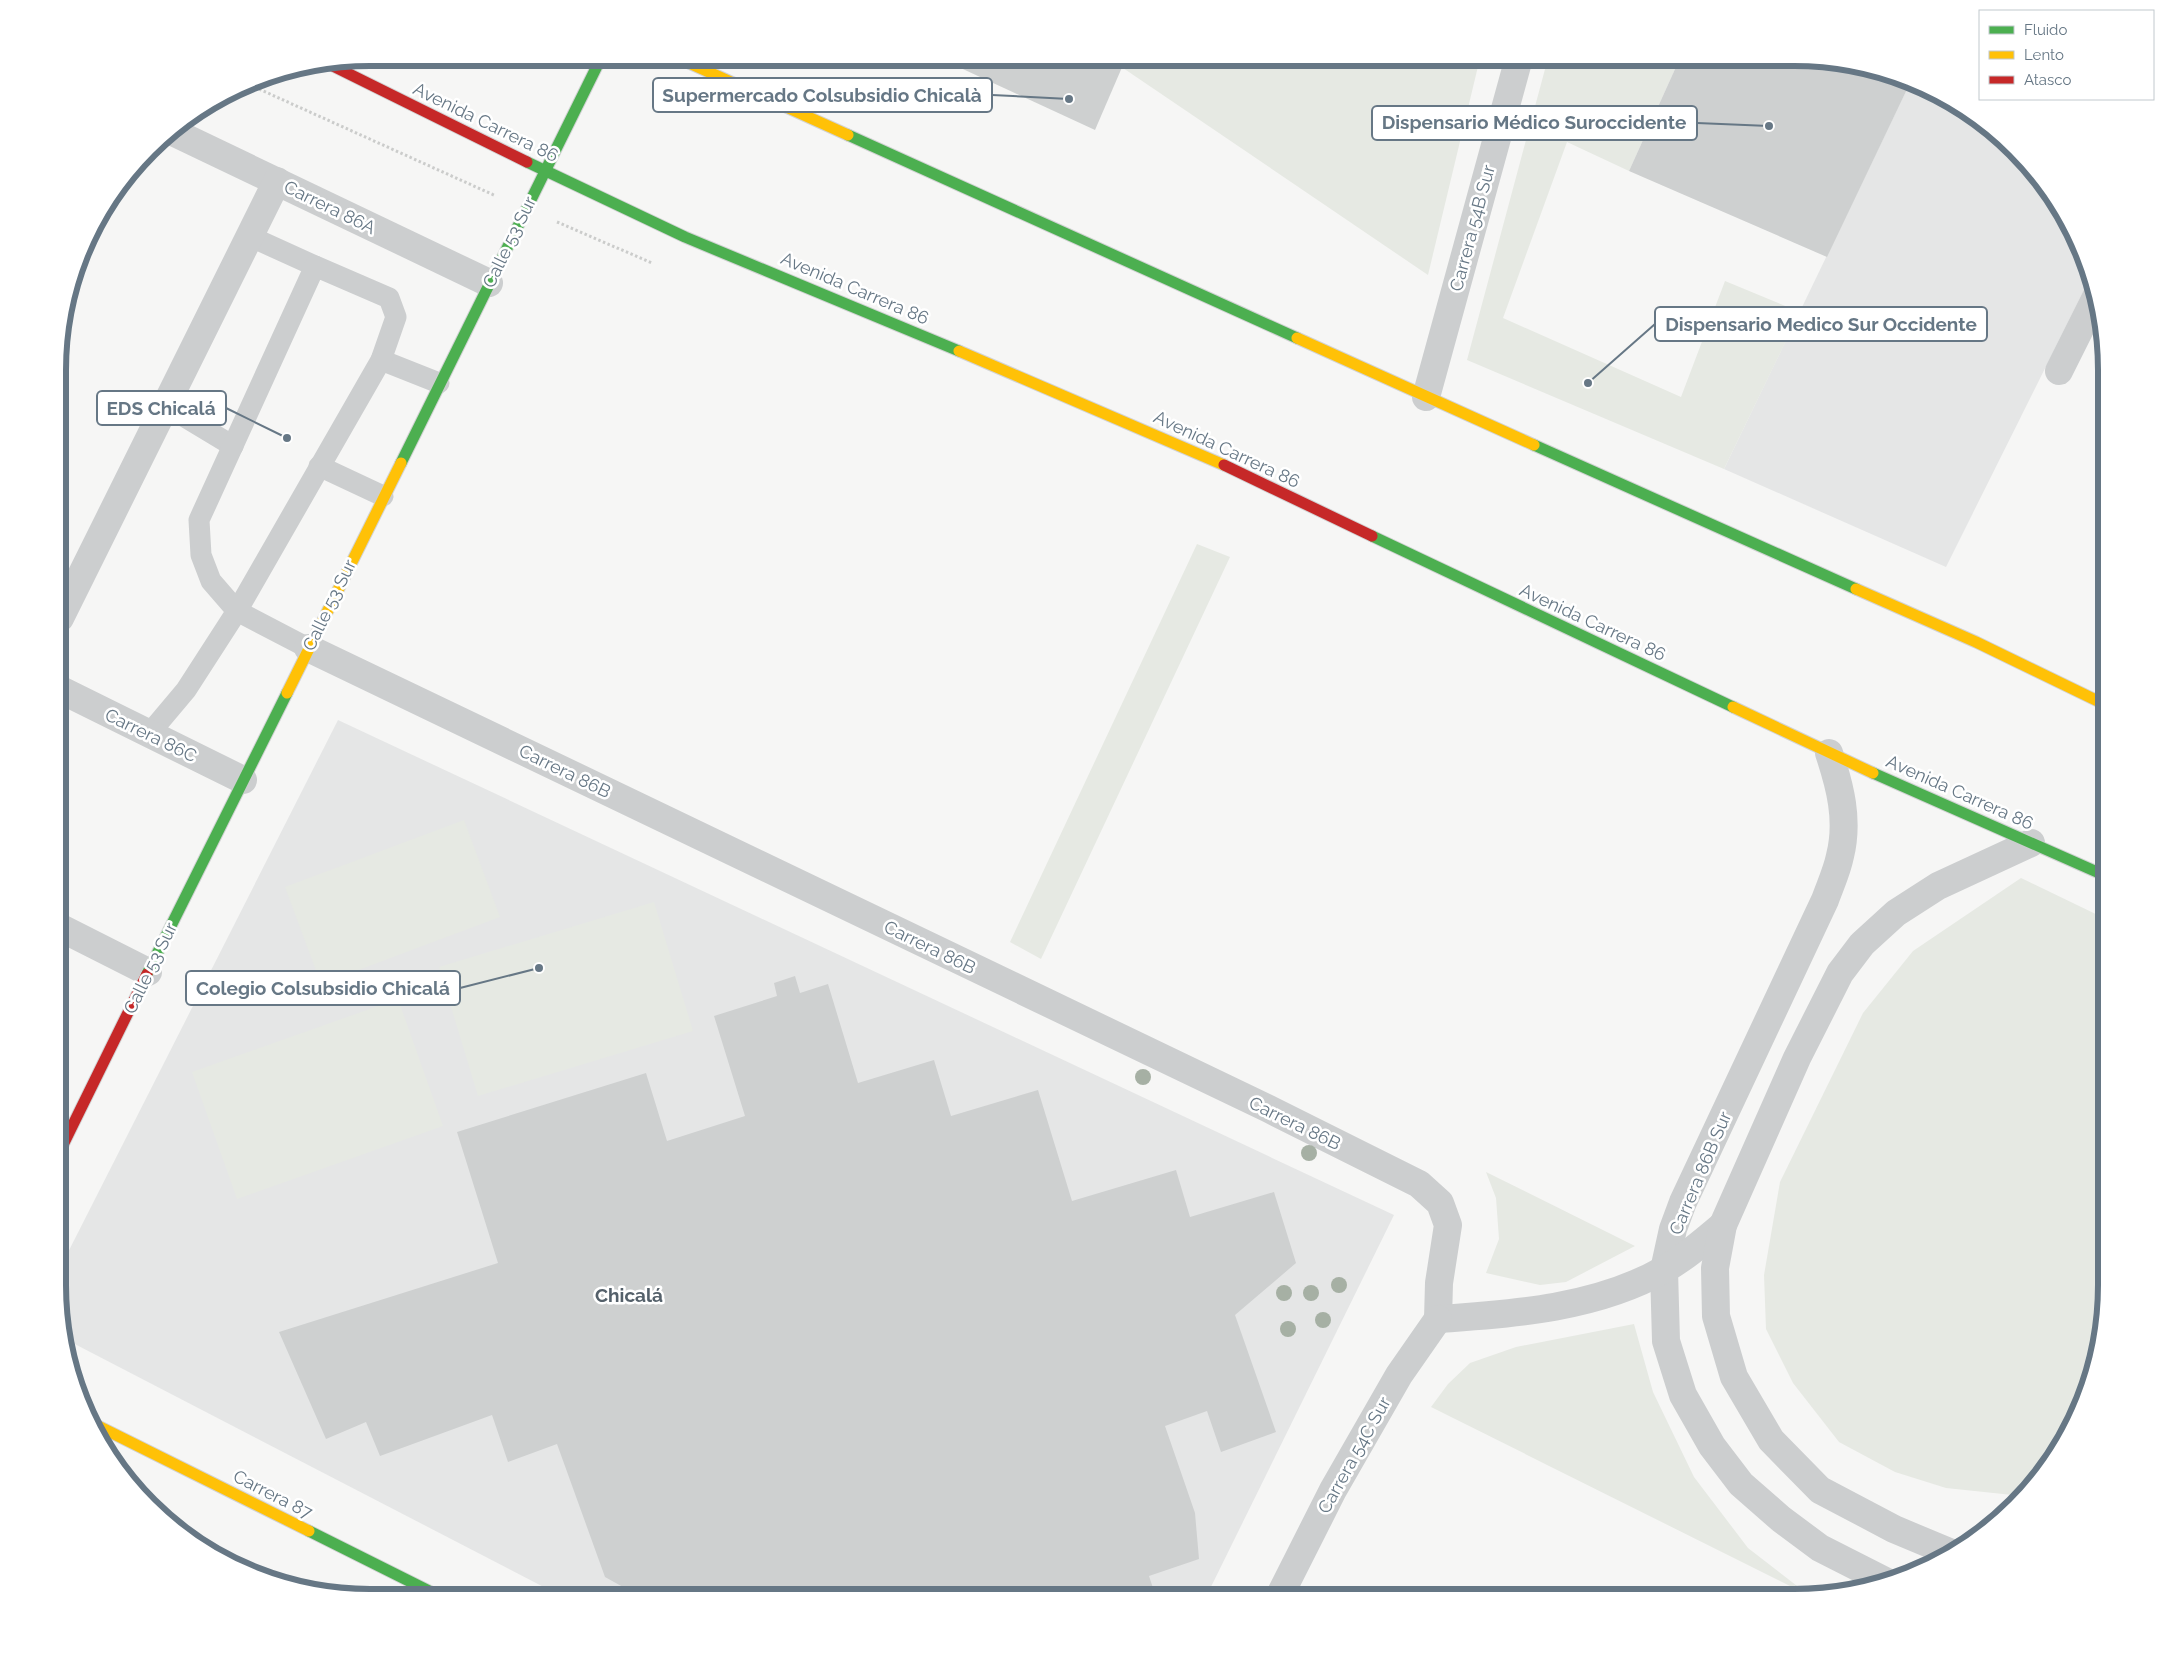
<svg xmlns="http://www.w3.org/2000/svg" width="2164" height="1655" font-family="Raleway,sans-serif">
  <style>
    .built { fill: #e5e6e6 }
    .green { fill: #e6e9e3 }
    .building { fill: #ced0d0 }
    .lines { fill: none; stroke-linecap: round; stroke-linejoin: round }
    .fast-casing { stroke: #d2d3d4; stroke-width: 13 }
    .slow-casing { stroke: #d2d3d4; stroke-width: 13 }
    .jam-casing { stroke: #d2d3d4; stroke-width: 13 }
    .path { stroke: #cbcccb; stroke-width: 3; stroke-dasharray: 2.5 2.5; stroke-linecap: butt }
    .lane { stroke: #cccecf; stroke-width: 21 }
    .street { stroke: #cccecf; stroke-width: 28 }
    .fast { stroke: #4caf50; stroke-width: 11 }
    .slow { stroke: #ffc107; stroke-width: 11 }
    .jam { stroke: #c62828; stroke-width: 11 }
    .tree { fill: #a6b0a4 }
    .labels { text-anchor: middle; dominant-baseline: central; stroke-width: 5; stroke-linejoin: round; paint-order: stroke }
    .street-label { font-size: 18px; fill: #667785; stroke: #fff }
    .neighbourhood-label { font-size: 19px; font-weight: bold; fill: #54606a; stroke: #fff }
    .rim { fill: none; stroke: #667785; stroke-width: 6 }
    .leader { fill: none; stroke: #667785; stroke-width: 2 }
    .callout-dot { fill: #667785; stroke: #fff; stroke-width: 2 }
    .callout { fill: #fff; stroke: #667785; stroke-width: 2 }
    .callout-label { font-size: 19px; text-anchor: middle; font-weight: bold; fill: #667785 }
  </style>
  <rect width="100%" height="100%" fill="#f6f6f5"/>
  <g class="built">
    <polygon points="1911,81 2000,135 2074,232 2091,276 1946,567 1724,469"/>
    <polygon points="338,720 1394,1215 1206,1597 563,1597 67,1340 58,1305 58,1272"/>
  </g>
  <g class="green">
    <polygon points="1126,58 1480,58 1428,275 1123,68"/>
    <polygon points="1548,58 1680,58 1629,171 1567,142 1503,318 1681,397 1725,281 1800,312 1724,469 1467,360"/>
    <polygon points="1197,544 1230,557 1041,959 1010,942"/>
    <polygon points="464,820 500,917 321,984 285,887"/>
    <polygon points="2021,878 2106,919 2106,1305 2083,1404 2029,1491 2022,1496 1946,1488 1895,1472 1839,1442 1793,1383 1766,1329 1764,1275 1780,1182 1863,1013 1913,951"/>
    <polygon points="654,902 693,1031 478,1096 439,967"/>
    <polygon points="398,999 443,1126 237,1199 192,1072"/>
    <polygon points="1486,1172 1635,1246 1566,1282 1540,1285 1486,1273 1499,1239 1496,1198"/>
    <polygon points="1634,1324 1653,1392 1694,1477 1748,1548 1810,1596 1431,1407 1448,1384 1470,1363 1516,1347"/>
  </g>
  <g class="building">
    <polygon points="939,58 1126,58 1095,130"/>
    <polygon points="1680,58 1813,58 1911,81 1827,257 1629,171"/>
    <polygon points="795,976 800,993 828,984 858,1083 934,1060 951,1116 1038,1090 1072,1201 1176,1170 1190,1217 1274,1192 1296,1263 1235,1315 1276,1432 1221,1452 1207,1411 1165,1426 1195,1513 1199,1559 1149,1576 1156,1597 808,1597 806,1592 789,1597 641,1597 605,1577 557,1444 508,1462 492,1415 380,1456 366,1422 326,1439 279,1332 498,1263 457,1132 646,1073 667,1141 745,1116 714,1016 777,996 774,983"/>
  </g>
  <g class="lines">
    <g class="fast-casing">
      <g id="fast">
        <polyline points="848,135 1297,338"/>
        <polyline points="527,162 685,237 959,351"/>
        <polyline points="1534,445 1856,589"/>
        <polyline points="401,463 601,58"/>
        <polyline points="1372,536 1733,707"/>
        <polyline points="1873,773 2106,876"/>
        <polyline points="147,974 287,693"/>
        <polyline points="309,1531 441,1597"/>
      </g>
    </g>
    <g class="slow-casing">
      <g id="slow">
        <polyline points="678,58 848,135"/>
        <polyline points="1297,338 1534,445"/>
        <polyline points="959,351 1224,465"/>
        <polyline points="1856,589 1976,642 2106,705"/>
        <polyline points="287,693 401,463"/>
        <polyline points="1733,707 1873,773"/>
        <polyline points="90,1422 309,1531"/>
      </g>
    </g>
    <g class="jam-casing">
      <g id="jam">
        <polyline points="329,64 527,162"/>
        <polyline points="1224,465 1372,536"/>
        <polyline points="59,1153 147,974"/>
      </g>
    </g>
    <g class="path">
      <polyline points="250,85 496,196"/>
      <polyline points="557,222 652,263"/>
    </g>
    <g class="lane">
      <polyline points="249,236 315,266"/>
      <polyline points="381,360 439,383"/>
      <polyline points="165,405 233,446"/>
      <polyline points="319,466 383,496"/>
      <polyline points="149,734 186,690 237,611 381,360 396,317 389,298 315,266 199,520 201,555 211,581 237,611 308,648"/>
    </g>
    <g class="street">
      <polyline points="171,131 489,283"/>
      <polyline points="2059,371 2097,295"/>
      <polyline points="1426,397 1519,58"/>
      <polyline points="60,618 277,181"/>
      <polyline points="308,648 1269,1109 1419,1184 1440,1203 1448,1225 1439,1283 1438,1319"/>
      <polyline points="59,689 243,780"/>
      <path d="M1829,753C1840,786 1849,820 1840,856C1837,871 1830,886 1825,900L1683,1202L1673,1229L1664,1270L1666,1341L1683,1395L1712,1446L1741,1484L1781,1519L1820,1548L1885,1581"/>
      <polyline points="59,927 148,972"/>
      <path d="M1438,1319C1514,1314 1598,1308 1665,1269C1686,1257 1704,1241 1723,1225"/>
      <polyline points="1949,1552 1894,1529 1820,1490 1771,1440 1734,1377 1716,1316 1715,1268 1723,1225 1797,1058 1840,973 1862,944 1896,913 1938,886 2031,843"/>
      <polyline points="1279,1597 1333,1490 1399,1375 1438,1319"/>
    </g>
    <use href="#fast" class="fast"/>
    <use href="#slow" class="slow"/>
    <use href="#jam" class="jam"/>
  </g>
  <g class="tree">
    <circle cx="1143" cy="1077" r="8"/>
    <circle cx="1309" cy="1153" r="8"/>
    <circle cx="1339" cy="1285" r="8"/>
    <circle cx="1284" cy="1293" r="8"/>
    <circle cx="1311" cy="1293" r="8"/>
    <circle cx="1323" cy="1320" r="8"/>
    <circle cx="1288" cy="1329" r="8"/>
  </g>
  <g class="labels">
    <g class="street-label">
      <text transform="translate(486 122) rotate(26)">Avenida Carrera 86</text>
      <text transform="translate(330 207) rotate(26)">Carrera 86A</text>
      <text transform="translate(1472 228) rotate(-75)">Carrera 54B Sur</text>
      <text transform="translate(509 242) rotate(-64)">Calle 53 Sur</text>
      <text transform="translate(855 288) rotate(23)">Avenida Carrera 86</text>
      <text transform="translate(1227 449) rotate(25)">Avenida Carrera 86</text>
      <text transform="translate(329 605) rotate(-64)">Calle 53 Sur</text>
      <text transform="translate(1593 622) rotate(25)">Avenida Carrera 86</text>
      <text transform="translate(151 735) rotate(26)">Carrera 86C</text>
      <text transform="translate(565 771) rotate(26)">Carrera 86B</text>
      <text transform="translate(1960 792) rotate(24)">Avenida Carrera 86</text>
      <text transform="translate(930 947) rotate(26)">Carrera 86B</text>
      <text transform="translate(150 968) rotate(-64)">Calle 53 Sur</text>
      <text transform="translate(1295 1123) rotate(26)">Carrera 86B</text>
      <text transform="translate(1700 1173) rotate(-67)">Carrera 86B Sur</text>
      <text transform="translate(1354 1455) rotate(-61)">Carrera 54C Sur</text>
      <text transform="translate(273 1494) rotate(27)">Carrera 87</text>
    </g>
    <g class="neighbourhood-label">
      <text x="629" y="1295">Chicalá</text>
    </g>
  </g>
  <path d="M0 0H2164V1655H0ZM370 66H1794A304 304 0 0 1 2098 370V1285A304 304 0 0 1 1794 1589H370A304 304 0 0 1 66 1285V370A304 304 0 0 1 370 66Z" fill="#fff" fill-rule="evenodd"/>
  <path class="rim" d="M370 66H1794A304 304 0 0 1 2098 370V1285A304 304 0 0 1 1794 1589H370A304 304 0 0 1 66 1285V370A304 304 0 0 1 370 66Z"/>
  <path class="leader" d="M1069 99L992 95M1769 126L1697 123M1588 383L1655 324M287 438L226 408M539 968L460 988"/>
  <g class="callout-dot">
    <circle cx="1069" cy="99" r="5"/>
    <circle cx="1769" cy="126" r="5"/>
    <circle cx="1588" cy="383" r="5"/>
    <circle cx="287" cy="438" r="5"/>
    <circle cx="539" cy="968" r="5"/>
  </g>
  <g class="callout">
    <rect x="653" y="78" width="339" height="34" rx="5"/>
    <rect x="1372" y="106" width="325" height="34" rx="5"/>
    <rect x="1655" y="307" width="332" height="34" rx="5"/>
    <rect x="97" y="391" width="129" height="34" rx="5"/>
    <rect x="186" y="971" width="274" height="34" rx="5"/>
  </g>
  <g class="callout-label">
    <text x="822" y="102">Supermercado Colsubsidio Chicalà</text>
    <text x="1534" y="129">Dispensario Médico Suroccidente</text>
    <text x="1821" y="331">Dispensario Medico Sur Occidente</text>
    <text x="161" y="415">EDS Chicalá</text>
    <text x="323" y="995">Colegio Colsubsidio Chicalá</text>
  </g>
  <rect x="1979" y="10" width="175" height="90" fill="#ffffff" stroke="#c2c9ce"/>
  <rect x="1989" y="26" width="25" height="8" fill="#4caf50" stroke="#c2c9ce"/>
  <text x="2024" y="35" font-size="15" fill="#667785">Fluido</text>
  <rect x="1989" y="51" width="25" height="8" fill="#ffc107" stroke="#c2c9ce"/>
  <text x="2024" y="60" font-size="15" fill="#667785">Lento</text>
  <rect x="1989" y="76" width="25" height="8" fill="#c62828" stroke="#c2c9ce"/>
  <text x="2024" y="85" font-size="15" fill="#667785">Atasco</text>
</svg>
